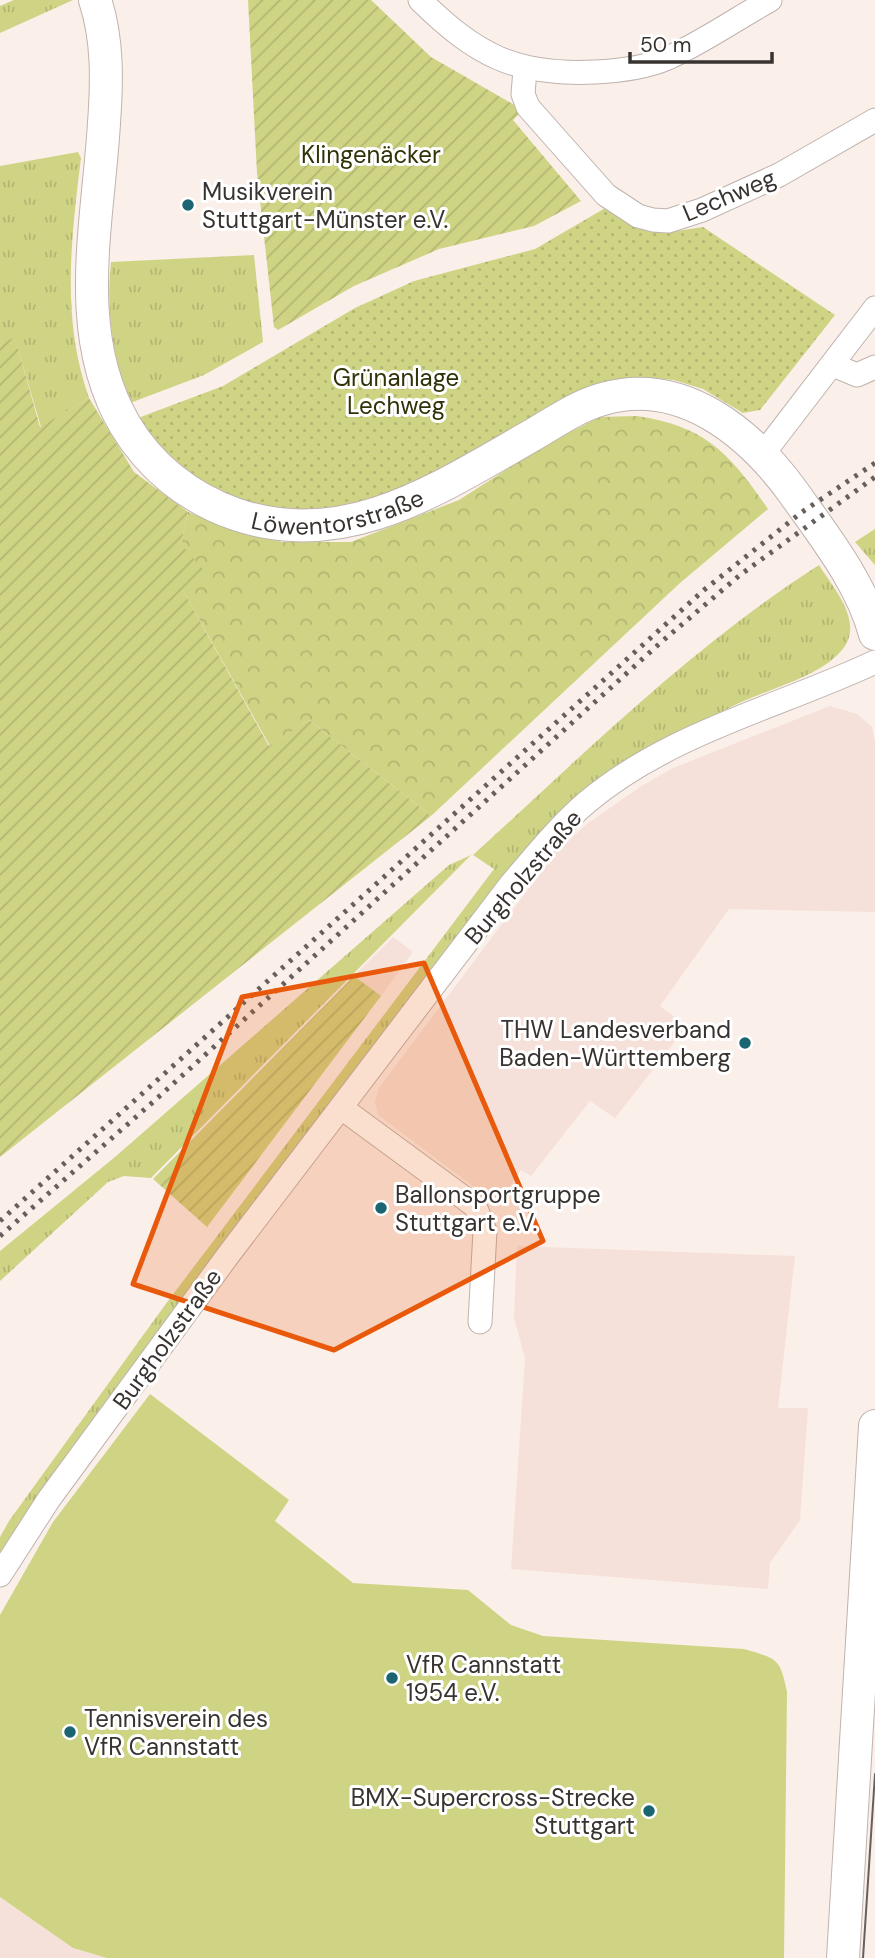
<svg xmlns="http://www.w3.org/2000/svg" width="875" height="1958" font-family="'DM Sans',sans-serif">
  <style>
    .built { fill: #f5e1d9 }
    .grass { fill: url(#grass-tufts) }
    .forest { fill: url(#forest-crowns) }
    .park { fill: url(#park-dots) }
    .garden { fill: url(#garden-furrows) }
    .pitch { fill: #cfd484 }
    .lines { fill: none; stroke-linecap: round; stroke-linejoin: round }
    .minor-casing { stroke: #bfb3ae; stroke-width: 25 }
    .secondary-casing { stroke: #bfb3ae; stroke-width: 34 }
    .minor { stroke: #fff; stroke-width: 23 }
    .secondary { stroke: #fff; stroke-width: 32 }
    .tram { stroke: #66605d; stroke-width: 2 }
    .rail { stroke: #66605d; stroke-width: 5; stroke-dasharray: 3.5 7; stroke-linecap: butt }
    .marked { fill: #e8590c; fill-opacity: 0.2; stroke: #e8590c; stroke-width: 5; stroke-linejoin: round }
    .poi-dot { fill: #1b6572; stroke: #fff; stroke-width: 2.5 }
    .labels { text-anchor: middle; dominant-baseline: central; stroke-width: 6; stroke-linejoin: round; paint-order: stroke }
    .park-label { font-size: 24px; fill: #303207; stroke: #fff }
    .poi-label { font-size: 24px; fill: #383331; stroke: #fff; text-anchor: start }
    .street-label { font-size: 24px; fill: #383331; stroke: #fff }
  </style>
  <defs>
    <pattern id="grass-tufts" width="24" height="20" patternUnits="userSpaceOnUse" patternTransform="scale(1.75)"><rect width="24" height="20" fill="#cfd484"/><path d="M3 7l-1-3M5 7V3M7 7l1-3M15 17l-1-3M17 17v-4M19 17l1-3" fill="none" stroke="#b2b672"/></pattern>
    <pattern id="forest-crowns" width="20" height="18" patternUnits="userSpaceOnUse" patternTransform="scale(1.75)"><rect width="20" height="18" fill="#cfd484"/><path d="M2 6a3 3 0 1 1 6 0M12 15a3 3 0 1 1 6 0" fill="none" stroke="#b2b672"/></pattern>
    <pattern id="park-dots" width="8" height="8" patternUnits="userSpaceOnUse" patternTransform="scale(1.75)"><rect width="8" height="8" fill="#cfd484"/><path d="M2 2h.1M6 6h.1" fill="none" stroke="#b2b672" stroke-width="1.8" stroke-linecap="round"/></pattern>
    <pattern id="garden-furrows" width="10" height="10" patternUnits="userSpaceOnUse" patternTransform="scale(1.75)"><rect width="10" height="10" fill="#cfd484"/><path d="M-1 1l2-2M0 10L10 0M9 11l2-2" fill="none" stroke="#b2b672"/></pattern>
  </defs>
  <rect width="100%" height="100%" fill="#fbefea"/>
  <g class="built">
    <polygon points="830,706 857,714 872,727 875,742 875,912 729,909 660,1006 687,1026 615,1118 590,1101 531,1176 521,1170 497,1204 378,1115 375,1101 379,1088 556,852 587,824 640,787 673,768"/>
    <polygon points="393,937 413,952 381,996 354,976"/>
    <polygon points="517,1246 795,1256 778,1408 808,1408 800,1520 770,1563 768,1589 511,1569 525,1358 514,1318"/>
    <polygon points="0,1897 73,1948 107,1958 0,1958"/>
  </g>
  <g class="grass">
    <polygon points="14,0 73,0 0,33 0,6"/>
    <path d="M78,152L81,158C71,239 61,319 89,398L41,427L15,339L0,342V166Z"/>
    <path d="M254,255L263,342L204,375L130,403C112,355 106,313 111,262Z"/>
    <polygon points="875,529 875,565 855,542"/>
    <path d="M819,565C834,589 865,623 842,650C818,679 762,690 729,708C675,736 617,765 571,806C547,827 526,852 504,875L0,1559V1537L9,1521L165,1305L494,869L473,855C584,754 692,646 819,565Z"/>
    <polygon points="471,855 151,1178 124,1176 108,1182 0,1281 0,1251 115,1157 449,865"/>
  </g>
  <path class="forest" d="M636,416C705,425 731,455 768,509L680,583L431,816L309,720L270,746L185,594L181,544L188,512L234,530L282,542H351L459,500L548,443L600,417Z"/>
  <polygon class="park" points="607,207 663,233 703,227 835,315 760,410 743,413 703,389 674,380 643,377 611,381 588,390 480,451 371,504 300,515 226,498 172,462 138,418 223,386 355,308 414,281 535,249"/>
  <g class="garden">
    <polygon points="248,0 371,0 431,57 523,110 513,120 581,201 534,226 439,249 354,286 278,330 274,327 257,173"/>
    <polygon points="15,338 40,427 89,398 134,472 188,512 181,544 208,575 185,594 269,746 309,720 431,816 0,1157 0,342"/>
    <polygon points="354,976 381,996 207,1227 153,1179"/>
  </g>
  <path class="pitch" d="M150,1394L289,1500L275,1521L353,1583L468,1590L511,1625L543,1636L744,1649C777,1659 780,1657 787,1692L784,1958H107L73,1948L0,1897V1615L53,1522Z"/>
  <g class="lines">
    <g class="minor-casing">
      <g id="minor">
        <path d="M420,0C476,55 515,76 595,72C618,71 647,67 668,58C703,42 736,19 770,0"/>
        <polyline points="525,70 523,94 528,107 606,195 638,216 653,220 668,221 702,210 779,175 875,120"/>
        <polyline points="833,365 857,375 875,367"/>
        <polyline points="763,454 875,308"/>
        <polyline points="343,1109 475,1206 485,1231 480,1322"/>
        <path d="M0,1575L49,1499L229,1254L511,884C535,856 559,826 587,802C671,732 779,707 875,662"/>
      </g>
    </g>
    <g class="secondary-casing">
      <g id="secondary">
        <path id="s1" d="M95,0C108,39 107,82 104,123C98,224 71,333 125,425C150,467 189,498 235,514C344,552 438,489 529,437C552,424 577,406 603,399C682,376 750,433 793,492C824,536 861,582 875,634"/>
        <polyline points="843,1958 875,1426"/>
      </g>
    </g>
    <use href="#minor" class="minor"/>
    <use href="#secondary" class="secondary"/>
    <polyline class="tram" points="863,1958 875,1774"/>
    <g class="rail">
      <polyline points="0,1221 704,590 802,512 875,463"/>
      <polyline points="0,1236 153,1102 659,644 740,575 875,477"/>
    </g>
  </g>
  <path class="marked" d="M424,963L543,1241L334,1350L133,1284L242,997Z"/>
  <g class="poi-dot">
    <circle cx="188" cy="205" r="7"/>
    <circle cx="745" cy="1043" r="7"/>
    <circle cx="381" cy="1208" r="7"/>
    <circle cx="392" cy="1678" r="7"/>
    <circle cx="70" cy="1732" r="7"/>
    <circle cx="649" cy="1811" r="7"/>
  </g>
  <g class="labels">
    <g class="park-label">
      <text x="371" y="154">Klingenäcker</text>
      <text x="396" y="377">Grünanlage<tspan x="396" dy="28">Lechweg</tspan></text>
    </g>
    <g class="poi-label">
      <text x="202" y="191">Musikverein<tspan x="202" dy="28">Stuttgart-Münster e.V.</tspan></text>
      <text x="731" y="1029" text-anchor="end">THW Landesverband<tspan x="731" dy="28">Baden-Württemberg</tspan></text>
      <text x="395" y="1194">Ballonsportgruppe<tspan x="395" dy="28">Stuttgart e.V.</tspan></text>
      <text x="406" y="1664">VfR Cannstatt<tspan x="406" dy="28">1954 e.V.</tspan></text>
      <text x="84" y="1718">Tennisverein des<tspan x="84" dy="28">VfR Cannstatt</tspan></text>
      <text x="635" y="1797" text-anchor="end">BMX-Supercross-Strecke<tspan x="635" dy="28">Stuttgart</tspan></text>
    </g>
    <g class="street-label">
      <text transform="translate(729 195) rotate(-23)">Lechweg</text>
      <text stroke="none"><textPath href="#s1" startOffset="682">Löwentorstraße</textPath></text>
      <text transform="translate(523 877) rotate(-50)">Burgholzstraße</text>
      <text transform="translate(167 1339) rotate(-54)">Burgholzstraße</text>
    </g>
  </g>
  <path d="M630 52v10h142v-10" fill="none" stroke="#383331" stroke-width="3.5"/>
  <text x="640" y="52" font-size="21" fill="#383331" stroke="#ffffff" stroke-width="5" paint-order="stroke">50 m</text>
</svg>
